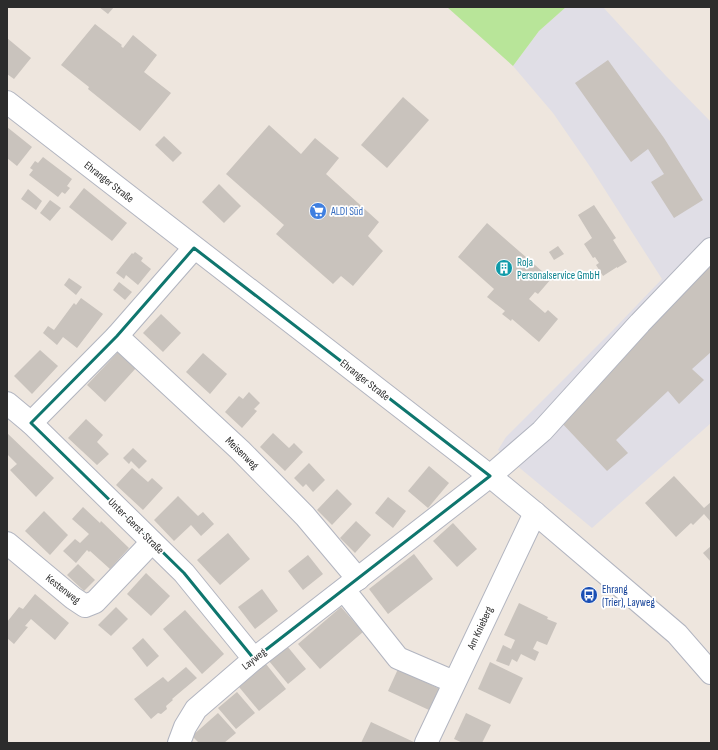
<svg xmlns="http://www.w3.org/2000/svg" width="718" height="750" font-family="'Sofia Sans Condensed',sans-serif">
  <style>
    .industrial { fill: #e0dee6 }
    .green { fill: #b8e599 }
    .building { fill: #c9c3bd }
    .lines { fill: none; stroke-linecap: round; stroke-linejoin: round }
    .minor-casing { stroke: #b2b5c0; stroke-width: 24 }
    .minor { stroke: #fff; stroke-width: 22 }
    .marked { fill: none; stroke: #0f766e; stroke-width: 3; stroke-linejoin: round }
    .labels { text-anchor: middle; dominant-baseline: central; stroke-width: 3.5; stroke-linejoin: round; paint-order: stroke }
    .street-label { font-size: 11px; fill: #2c2c2c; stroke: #fff }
    .shop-label { font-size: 11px; fill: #366cbe; stroke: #fff; text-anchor: start }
    .culture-label { font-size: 11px; fill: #0d838f; stroke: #fff; text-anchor: start }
    .transit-label { font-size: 11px; fill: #164399; stroke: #fff; text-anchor: start }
  </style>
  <rect width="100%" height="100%" fill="#eee6de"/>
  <polygon class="industrial" points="566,7 603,7 666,76 711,122 711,423 592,528 498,450 506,437 613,330 662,279 591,168 553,113 513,66 539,31"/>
  <polygon class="green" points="447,7 566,7 539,31 513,66"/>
  <g class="building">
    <polygon points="99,7 114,7 108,14"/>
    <polygon points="95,24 122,45 121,46 123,48 133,35 157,55 144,72 171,93 140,131 88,89 89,87 61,65"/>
    <polygon points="7,38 31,58 14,79 7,74"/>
    <polygon points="608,60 664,138 703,200 674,218 651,182 664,174 648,149 631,162 575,83"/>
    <polygon points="403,97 429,120 387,168 361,145"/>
    <polygon points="269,125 301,154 315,138 339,158 326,174 379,222 368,236 383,251 353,286 341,276 333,284 276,234 284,225 226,174"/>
    <polygon points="7,127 32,147 17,166 7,158"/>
    <polygon points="164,136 182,153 173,162 155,145"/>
    <polygon points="43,157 72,179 67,186 70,188 65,194 62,192 58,197 29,175 33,170 30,168 35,161 38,163"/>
    <polygon points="219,184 241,206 224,223 202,202"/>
    <polygon points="84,188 127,223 112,241 69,207"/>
    <polygon points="28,189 42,201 36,210 21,199"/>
    <polygon points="50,200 61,208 50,221 40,213"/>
    <polygon points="594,205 616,238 613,240 627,262 617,268 617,267 603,276 596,265 599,263 595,257 593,258 584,244 592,238 578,215"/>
    <polygon points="487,223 551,279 538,294 535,292 529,299 545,313 548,310 558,319 539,342 512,319 511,321 502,314 505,311 487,297 494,289 458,257"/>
    <polygon points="558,246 564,254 554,260 549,252"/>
    <polygon points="135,252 143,258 141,261 151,269 138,285 126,275 124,279 116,273 132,253 133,254"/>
    <polygon points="711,258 711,352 692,369 704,380 679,404 668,391 616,440 628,453 607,471 560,421"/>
    <polygon points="69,278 82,287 76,295 64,285"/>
    <polygon points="119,282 132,292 125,300 113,290"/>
    <polygon points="81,298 103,314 77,348 63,337 57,345 43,333 48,326 54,330 74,303 76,305"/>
    <polygon points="161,314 181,333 163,352 143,333"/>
    <polygon points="40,350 58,366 32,394 14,376"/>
    <polygon points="118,352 136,368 105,402 87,385"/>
    <polygon points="203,353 227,374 210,394 186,372"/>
    <polygon points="249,392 260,403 254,409 257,411 242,428 225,412 239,396 243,399"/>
    <polygon points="86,419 103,435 97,442 109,454 97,465 68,438"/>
    <polygon points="7,433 54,478 36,497 10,470 17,464 7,454"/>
    <polygon points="273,433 289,448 294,443 303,452 285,471 260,447"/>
    <polygon points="133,448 147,461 139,469 131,461 129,464 123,458"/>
    <polygon points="309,463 325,480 313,492 306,484 303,487 294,478"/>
    <polygon points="429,466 449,483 428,508 408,491"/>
    <polygon points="132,468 148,482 152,478 163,488 143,510 116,485"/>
    <polygon points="674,476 704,508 711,502 711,520 710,521 704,514 693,525 691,523 676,537 645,503"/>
    <polygon points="337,489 352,504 332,525 317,510"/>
    <polygon points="178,496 198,516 203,512 214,524 201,536 191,525 174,541 154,520"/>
    <polygon points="388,497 406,511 393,528 375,513"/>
    <polygon points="83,507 100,523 101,521 129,548 110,569 90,551 89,552 87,550 76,563 63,551 75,539 80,543 89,534 72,519"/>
    <polygon points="44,511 68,535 50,555 25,531"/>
    <polygon points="356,521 371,535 355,553 340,538"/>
    <polygon points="453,523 477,549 457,567 433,541"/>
    <polygon points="228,533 250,559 220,585 197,560"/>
    <polygon points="711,546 711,562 703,553"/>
    <polygon points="414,554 433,579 388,614 369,589"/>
    <polygon points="308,555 323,574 303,590 288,571"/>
    <polygon points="78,564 95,580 84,591 67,575"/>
    <polygon points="146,573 170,596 151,616 127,594"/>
    <polygon points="262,589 278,611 255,629 238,607"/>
    <polygon points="35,594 69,623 55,640 31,619 25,626 28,627 14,644 7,638 7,622 19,607 23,609"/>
    <polygon points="519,603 548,617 547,619 557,623 547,645 537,641 533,649 539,652 535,661 521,654 517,662 512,659 509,666 496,661 503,645 511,649 515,640 504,635"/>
    <polygon points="116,607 128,619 111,636 98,625"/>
    <polygon points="341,607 363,632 320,669 298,644"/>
    <polygon points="185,610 224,654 202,674 163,629"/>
    <polygon points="143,638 159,656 147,667 132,648"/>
    <polygon points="287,646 306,669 288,684 269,661"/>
    <polygon points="490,662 523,678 510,704 478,689"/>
    <polygon points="266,664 286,689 259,711 239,687"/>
    <polygon points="186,667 197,678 172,699 173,700 166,706 167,709 161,714 158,713 151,719 134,699 163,677 168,682"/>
    <polygon points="398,669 440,689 429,710 388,691"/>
    <polygon points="237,692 255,713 236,729 218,708"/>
    <polygon points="218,713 236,733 224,743 199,743 192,736"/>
    <polygon points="466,713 491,725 482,743 463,743 454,739"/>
    <polygon points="371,722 416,743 361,743"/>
  </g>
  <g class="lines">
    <g class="minor-casing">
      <g id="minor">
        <polyline points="7,102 490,476 535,513 677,634 711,673"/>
        <polyline points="117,336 240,450 305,516 358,579"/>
        <polyline points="7,403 31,423 184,573 254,659"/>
        <polyline points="31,423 117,336 194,248"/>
        <polyline points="7,543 73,598 85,606 95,602 152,542"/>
        <polyline points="344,590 398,658 454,682"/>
        <polyline points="179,743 185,727 196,709 254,659 490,476 542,431 640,323 711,249"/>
        <polyline points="426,743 535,513"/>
      </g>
    </g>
    <use href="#minor" class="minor"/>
  </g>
  <path class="marked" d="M194,248L490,476L254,659L184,573L31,423L117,336Z"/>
  <defs>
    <g id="supermarket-disc" transform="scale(0.9)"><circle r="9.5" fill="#3f7fe0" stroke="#fff"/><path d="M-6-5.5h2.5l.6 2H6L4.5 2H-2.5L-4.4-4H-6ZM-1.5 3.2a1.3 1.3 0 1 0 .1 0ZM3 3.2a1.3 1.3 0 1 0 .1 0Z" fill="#fff"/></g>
    <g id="building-disc" transform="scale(0.9)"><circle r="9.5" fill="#0f9aa8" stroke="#fff"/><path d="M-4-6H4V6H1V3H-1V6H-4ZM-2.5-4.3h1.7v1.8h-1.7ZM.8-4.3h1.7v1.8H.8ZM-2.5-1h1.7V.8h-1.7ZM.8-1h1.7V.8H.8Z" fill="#fff"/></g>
    <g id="bus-disc" transform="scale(0.9)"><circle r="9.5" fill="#1a4fb4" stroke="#fff"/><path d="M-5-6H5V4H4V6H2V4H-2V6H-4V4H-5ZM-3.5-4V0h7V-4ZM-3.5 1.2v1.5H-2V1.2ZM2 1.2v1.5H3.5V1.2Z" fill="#fff"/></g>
  </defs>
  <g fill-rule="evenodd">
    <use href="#supermarket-disc" x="318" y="211"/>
    <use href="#building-disc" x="504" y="268"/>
    <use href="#bus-disc" x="589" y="595"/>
  </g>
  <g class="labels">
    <g class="street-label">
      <text transform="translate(109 182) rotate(38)">Ehranger Straße</text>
      <text transform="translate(365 380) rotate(38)">Ehranger Straße</text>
      <text transform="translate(242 453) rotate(44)">Meisenweg</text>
      <text transform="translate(136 526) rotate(45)">Unter-Gerst-Straße</text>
      <text transform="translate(63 589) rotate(38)">Kestenweg</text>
      <text transform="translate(480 628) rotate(-65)">Am Knieberg</text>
      <text transform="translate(254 659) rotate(-39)">Layweg</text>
    </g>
    <g class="shop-label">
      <text x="331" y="211">ALDI Süd</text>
    </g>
    <g class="culture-label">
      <text x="517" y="262">RoJa<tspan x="517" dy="13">Personalservice GmbH</tspan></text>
    </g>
    <g class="transit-label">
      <text x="602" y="589">Ehrang<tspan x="602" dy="13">(Trier), Layweg</tspan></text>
    </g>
  </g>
  <rect width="718" height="750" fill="none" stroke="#2c2c2c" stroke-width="16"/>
</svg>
